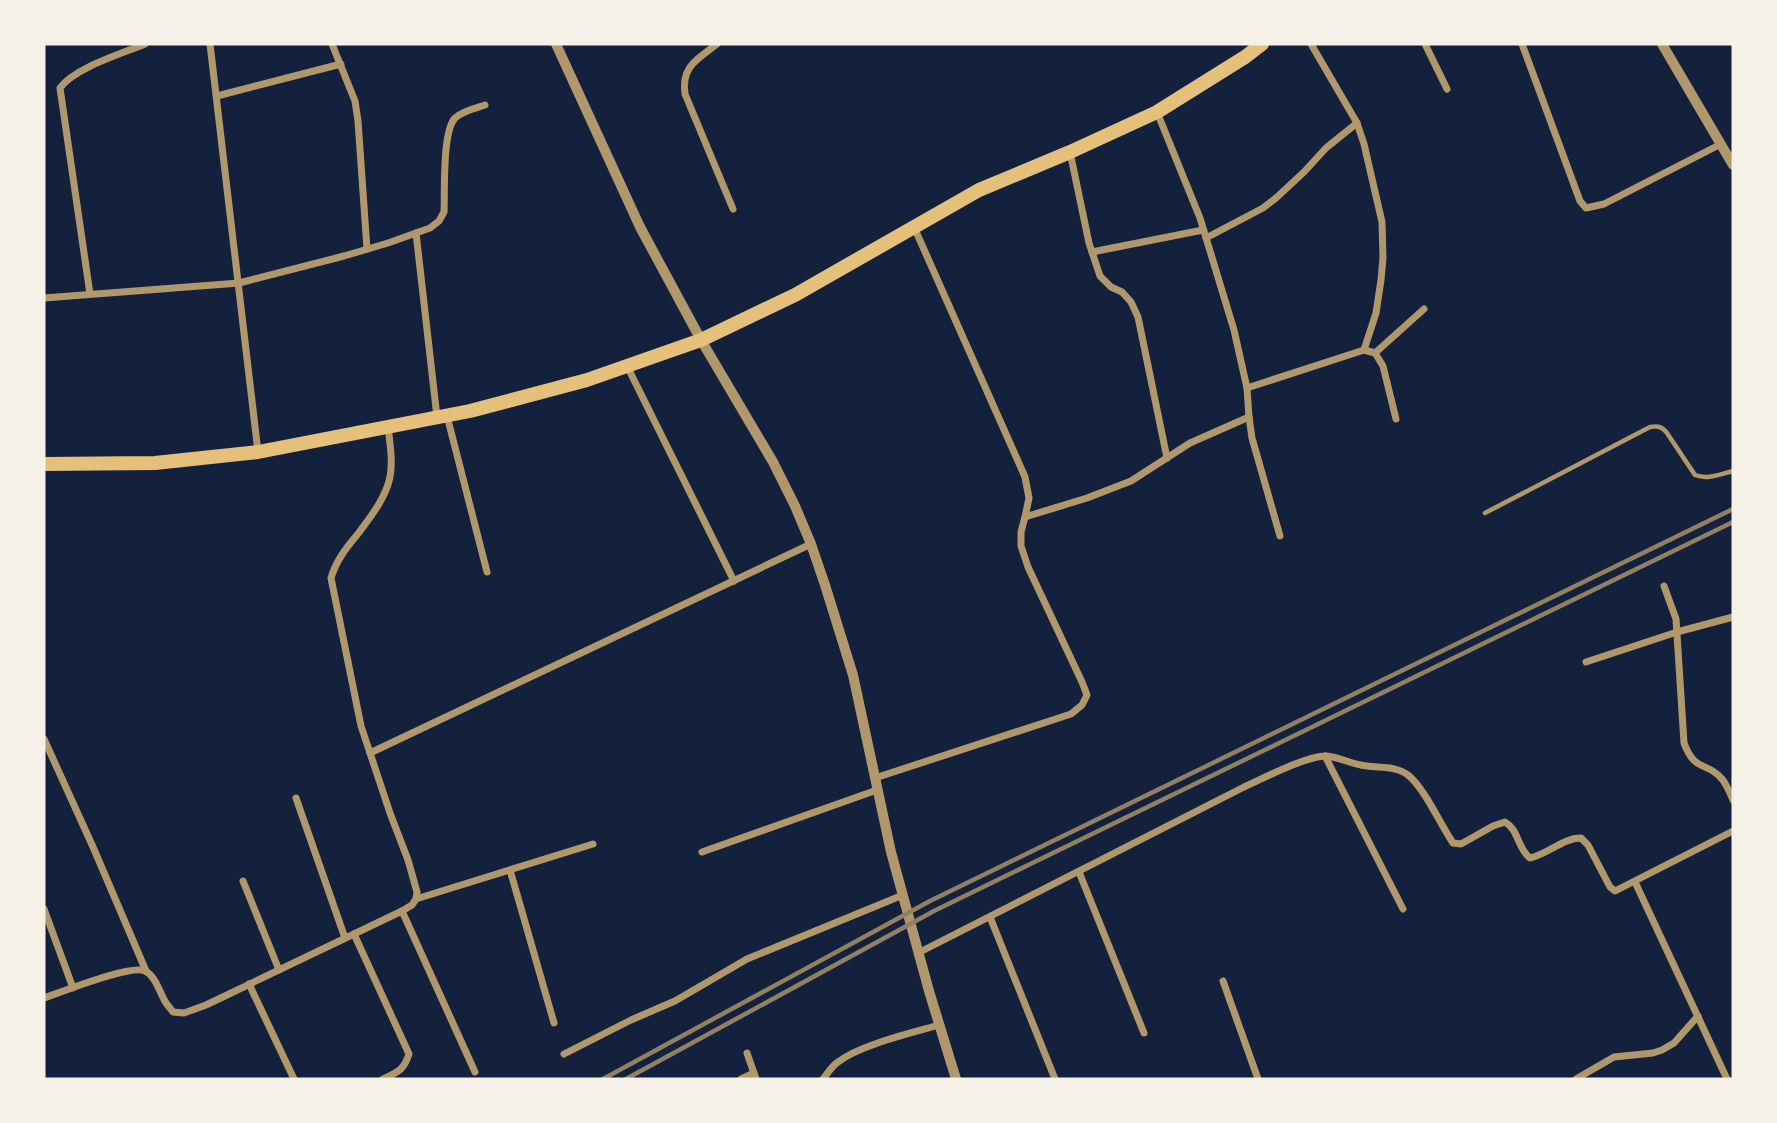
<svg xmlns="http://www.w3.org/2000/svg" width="1777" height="1123" font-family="Barlow,sans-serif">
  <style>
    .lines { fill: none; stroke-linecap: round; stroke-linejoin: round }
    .service { stroke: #b1986c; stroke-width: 4.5 }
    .minor { stroke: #b1986c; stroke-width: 7 }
    .tertiary { stroke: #b1986c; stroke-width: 10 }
    .primary { stroke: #e5c07b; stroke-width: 14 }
    .rail { stroke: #918062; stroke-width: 4.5 }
  </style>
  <rect width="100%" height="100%" fill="#14213d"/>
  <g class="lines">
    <path class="service" d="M1485,513L1650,427C1657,426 1662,426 1667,433L1695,475C1708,480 1720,474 1733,471"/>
    <g class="minor">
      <polyline points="210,44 258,452"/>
      <polyline points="332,44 355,101 358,121 367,249"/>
      <path d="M717,44C698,59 681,66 685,94L733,209"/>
      <polyline points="1311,44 1357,123 1364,144 1382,222 1383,258 1381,280 1376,313 1364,350"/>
      <polyline points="1425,44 1447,89"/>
      <polyline points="1522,44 1580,201 1586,208 1604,204 1721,144"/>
      <polyline points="217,96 341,64"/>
      <polyline points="1157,112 1200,218 1234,330 1247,388 1249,417 1252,438 1280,536"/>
      <polyline points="1070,152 1089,243 1100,276 1111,287 1122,292 1131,302 1138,317 1167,458"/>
      <polyline points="416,233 437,417"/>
      <polyline points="1206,238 1263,208 1276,198 1304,172 1326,148 1357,123"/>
      <polyline points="1092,252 1203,230"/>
      <path d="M90,294L60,88C74,68 121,54 145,44"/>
      <path d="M44,298L239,283L344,256L388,243L430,228L439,221L444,212C445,193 442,132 455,118C462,111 476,108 485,105"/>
      <polyline points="1375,353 1424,309"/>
      <polyline points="627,366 734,581"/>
      <polyline points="1247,388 1364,350 1375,353 1383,366 1396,419"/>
      <polyline points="447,416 487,572"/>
      <polyline points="1025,517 1087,498 1131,481 1190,443 1249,417"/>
      <path d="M1664,586L1676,619L1684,743C1695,773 1707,761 1722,779C1727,785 1730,793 1733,800"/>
      <polyline points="1586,662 1677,632 1733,617"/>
      <polyline points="44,739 93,847 146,971"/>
      <polyline points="370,753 811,544"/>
      <polyline points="1325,756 1403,909"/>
      <polyline points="875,778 1071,714 1082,705 1087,695 1082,682 1028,567 1021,546 1021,532 1025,517 1029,498 1025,477 914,227"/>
      <polyline points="296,798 345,938"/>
      <polyline points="702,852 877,790"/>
      <polyline points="510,870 554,1023"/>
      <polyline points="1079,872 1144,1033"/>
      <polyline points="243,881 279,970"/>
      <polyline points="1635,882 1727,1079"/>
      <polyline points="416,899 593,844"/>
      <polyline points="44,909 73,988"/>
      <polyline points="402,911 475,1072"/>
      <polyline points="990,917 1055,1079"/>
      <path d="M354,934L409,1054C404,1070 398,1072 383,1079"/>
      <path d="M918,953L1244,787C1264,778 1304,757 1325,756C1338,756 1352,765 1367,766C1380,768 1397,766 1408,775C1425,789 1440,824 1453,843L1461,844L1493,826L1505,822C1519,830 1517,848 1530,858C1548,854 1563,838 1581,838L1588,845L1610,887L1615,891L1733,831"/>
      <polyline points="1223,981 1258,1079"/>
      <polyline points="249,984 294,1079"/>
      <path d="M44,998C62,992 131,964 145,971C156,976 160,994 166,1003C168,1006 171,1009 173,1012L184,1013L206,1005L402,911L412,905L416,899L417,892L408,860L390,813L361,726L331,578C336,561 346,548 357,535C369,519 386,498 390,477C393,461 390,444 388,427"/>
      <polyline points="747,1053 756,1079"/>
      <polyline points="564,1054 631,1020 675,1001 747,959 903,895"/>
      <polyline points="741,1079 754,1073"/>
      <path d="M823,1079C827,1074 832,1066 838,1062C860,1045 911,1033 939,1025"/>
      <polyline points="1576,1079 1614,1057 1653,1053 1662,1050 1674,1043 1698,1016"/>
    </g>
    <g class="tertiary">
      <polyline points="556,44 640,227 701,340 773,462 795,506 811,544 825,585 853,675 891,852 929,991 956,1079"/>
      <polyline points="1662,44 1733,165"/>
    </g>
    <polyline class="primary" points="44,464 155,463 258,452 470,411 587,380 701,340 795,295 979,190 1070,152 1157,112 1245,57 1262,44"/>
    <g class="rail">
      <polyline points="603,1079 930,901 1733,509"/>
      <polyline points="626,1079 934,911 1733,522"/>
    </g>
  </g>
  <rect width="1777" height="1123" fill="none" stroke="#f6f1e7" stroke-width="91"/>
</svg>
